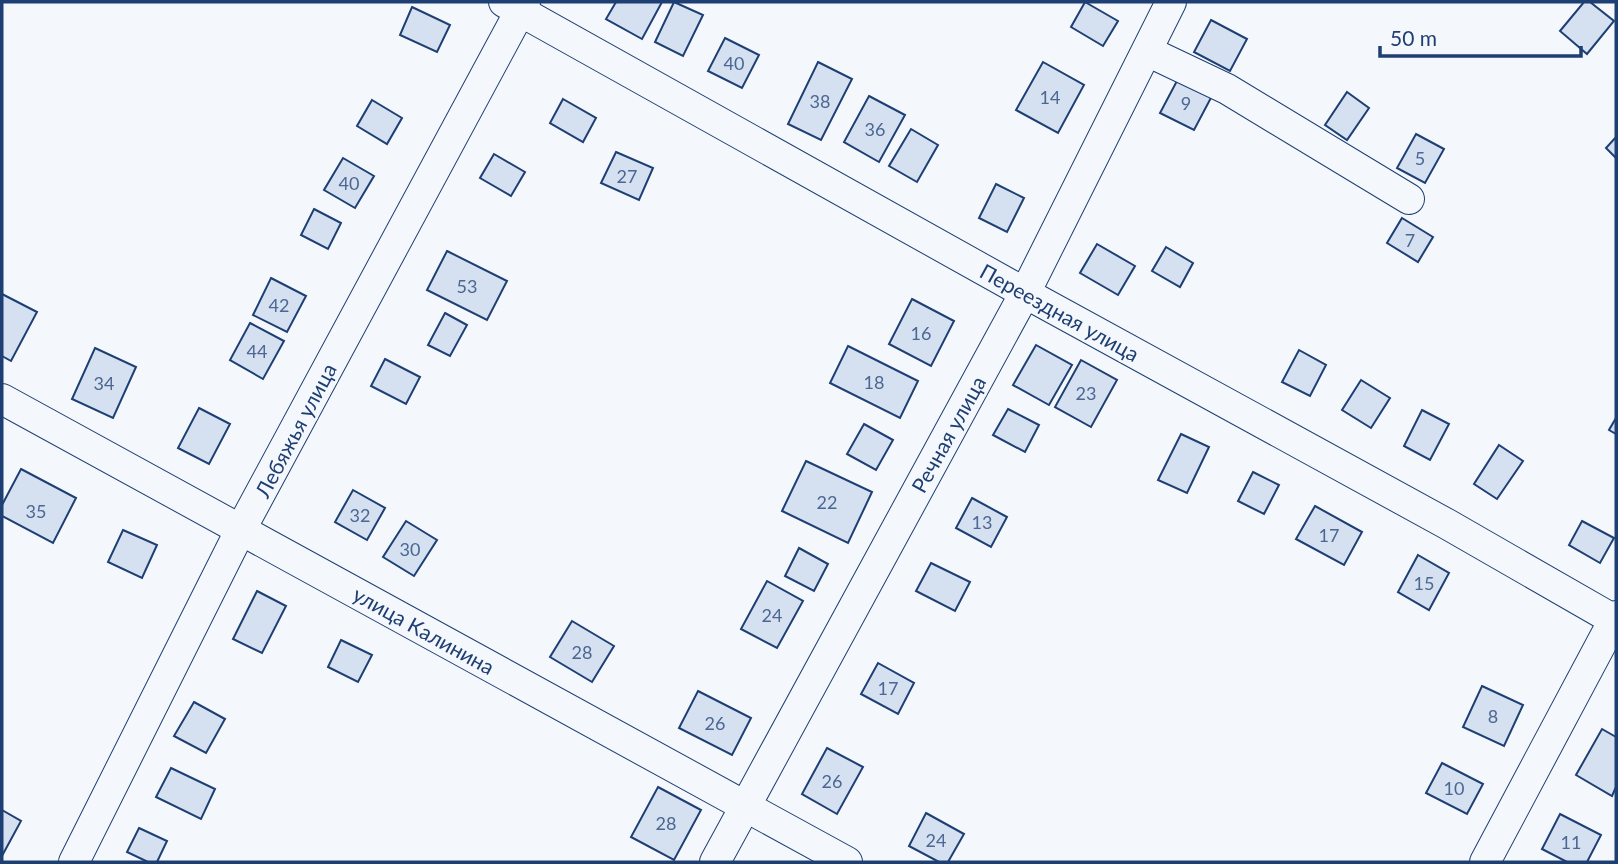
<svg xmlns="http://www.w3.org/2000/svg" width="1618" height="864" font-family="Lato,sans-serif">
  <style>
    .building { fill: #d5e0f0; stroke: #1d3f73; stroke-width: 2 }
    .lines { fill: none; stroke-linecap: round; stroke-linejoin: round }
    .minor-casing { stroke: #1d3f73; stroke-width: 32 }
    .minor { stroke: #f4f7fb; stroke-width: 30 }
    .labels { text-anchor: middle; dominant-baseline: central; stroke-width: 5; stroke-linejoin: round; paint-order: stroke }
    .number-label { font-size: 18px; fill: #4b6792 }
    .street-label { font-size: 21px; fill: #1d3f73; stroke: #f4f7fb }
  </style>
  <rect width="100%" height="100%" fill="#f4f7fb"/>
  <g class="building">
    <polygon points="616,2 662,2 642,39 606,19"/>
    <polygon points="674,2 703,15 683,56 655,42"/>
    <polygon points="1085,2 1118,21 1103,46 1071,27"/>
    <polygon points="1584,2 1590,2 1614,21 1587,54 1560,31"/>
    <polygon points="412,7 450,25 437,52 400,35"/>
    <polygon points="1211,20 1247,39 1230,71 1194,52"/>
    <polygon points="725,38 759,55 742,88 708,71"/>
    <polygon points="818,62 852,79 821,140 788,124"/>
    <polygon points="1043,62 1084,85 1058,133 1016,110"/>
    <polygon points="1179,77 1213,94 1194,130 1160,113"/>
    <polygon points="1347,92 1369,108 1347,140 1325,125"/>
    <polygon points="869,96 905,115 879,162 844,142"/>
    <polygon points="563,99 596,118 583,142 550,123"/>
    <polygon points="372,100 402,118 387,144 357,126"/>
    <polygon points="911,129 938,145 917,182 889,166"/>
    <polygon points="1416,134 1444,149 1425,183 1397,168"/>
    <polygon points="1616,137 1616,158 1606,148"/>
    <polygon points="616,152 653,168 639,200 601,183"/>
    <polygon points="494,154 525,172 511,196 480,178"/>
    <polygon points="343,158 374,176 355,208 324,190"/>
    <polygon points="996,184 1024,198 1007,232 979,218"/>
    <polygon points="314,209 341,223 328,249 301,235"/>
    <polygon points="1402,218 1433,237 1418,262 1387,243"/>
    <polygon points="1097,244 1135,266 1118,295 1080,273"/>
    <polygon points="1166,247 1193,263 1180,287 1152,271"/>
    <polygon points="447,251 507,281 487,320 427,290"/>
    <polygon points="271,278 306,296 287,332 253,315"/>
    <polygon points="2,294 37,312 11,361 2,356"/>
    <polygon points="912,299 954,321 931,366 889,344"/>
    <polygon points="445,313 467,325 450,356 428,345"/>
    <polygon points="250,323 284,341 263,379 230,360"/>
    <polygon points="1036,345 1072,365 1049,405 1013,385"/>
    <polygon points="848,346 918,381 900,418 830,383"/>
    <polygon points="95,348 136,367 113,418 72,399"/>
    <polygon points="1299,350 1326,365 1310,396 1282,382"/>
    <polygon points="385,359 420,377 406,404 371,386"/>
    <polygon points="1081,360 1117,380 1091,427 1055,407"/>
    <polygon points="1361,380 1390,398 1371,428 1342,410"/>
    <polygon points="199,408 230,424 209,464 178,448"/>
    <polygon points="1008,409 1039,425 1025,452 993,435"/>
    <polygon points="1422,410 1449,424 1430,460 1404,446"/>
    <polygon points="1616,418 1616,434 1609,430"/>
    <polygon points="864,424 893,440 876,470 847,454"/>
    <polygon points="1181,434 1209,447 1187,493 1158,480"/>
    <polygon points="1499,445 1523,461 1497,499 1474,484"/>
    <polygon points="806,461 872,492 848,543 782,511"/>
    <polygon points="21,469 76,498 53,543 2,516 2,505"/>
    <polygon points="1253,472 1279,485 1264,514 1238,501"/>
    <polygon points="353,490 385,508 367,540 335,522"/>
    <polygon points="972,498 1007,517 991,547 956,528"/>
    <polygon points="1315,506 1362,532 1344,565 1296,539"/>
    <polygon points="406,521 437,540 414,576 383,557"/>
    <polygon points="1582,521 1614,538 1600,563 1569,545"/>
    <polygon points="123,530 157,545 142,578 108,562"/>
    <polygon points="799,548 828,564 814,591 785,576"/>
    <polygon points="1418,555 1449,573 1429,610 1398,592"/>
    <polygon points="931,563 970,582 955,611 916,591"/>
    <polygon points="767,581 803,601 777,648 741,629"/>
    <polygon points="257,591 286,606 262,653 233,639"/>
    <polygon points="572,621 614,646 592,682 550,657"/>
    <polygon points="341,640 372,655 358,682 328,667"/>
    <polygon points="878,663 914,683 898,714 861,694"/>
    <polygon points="1482,686 1523,705 1504,746 1463,727"/>
    <polygon points="698,691 751,718 732,755 679,728"/>
    <polygon points="194,702 225,719 206,753 174,736"/>
    <polygon points="1602,729 1616,737 1616,787 1612,796 1576,775"/>
    <polygon points="827,748 863,767 837,814 802,794"/>
    <polygon points="1442,763 1483,784 1467,814 1426,793"/>
    <polygon points="171,768 215,789 201,819 156,797"/>
    <polygon points="658,787 701,810 674,860 631,837"/>
    <polygon points="2,810 21,821 3,854 2,853"/>
    <polygon points="926,813 964,834 948,862 939,862 909,846"/>
    <polygon points="1560,814 1601,835 1587,862 1567,862 1542,849"/>
    <polygon points="139,828 167,841 157,862 148,862 127,852"/>
  </g>
  <g class="lines">
    <g class="minor-casing">
      <g id="minor">
        <polyline points="504,2 1025,293 1447,524 1616,621"/>
        <polyline points="1147,51 1227,89 1409,199"/>
        <polyline points="2,399 847,862"/>
        <polyline points="74,862 241,529 525,2"/>
        <polyline points="715,862 1025,293 1171,2"/>
        <polyline points="1485,862 1616,616"/>
      </g>
    </g>
    <use href="#minor" class="minor"/>
  </g>
  <g class="labels">
    <g class="number-label">
      <text x="734" y="63">40</text>
      <text x="1050" y="97">14</text>
      <text x="820" y="101">38</text>
      <text x="1186" y="103">9</text>
      <text x="875" y="129">36</text>
      <text x="1420" y="158">5</text>
      <text x="627" y="176">27</text>
      <text x="349" y="183">40</text>
      <text x="1410" y="240">7</text>
      <text x="467" y="286">53</text>
      <text x="279" y="305">42</text>
      <text x="921" y="333">16</text>
      <text x="257" y="351">44</text>
      <text x="874" y="382">18</text>
      <text x="104" y="383">34</text>
      <text x="1086" y="393">23</text>
      <text x="827" y="502">22</text>
      <text x="36" y="511">35</text>
      <text x="360" y="515">32</text>
      <text x="982" y="522">13</text>
      <text x="1329" y="535">17</text>
      <text x="410" y="549">30</text>
      <text x="1424" y="583">15</text>
      <text x="772" y="615">24</text>
      <text x="582" y="652">28</text>
      <text x="888" y="688">17</text>
      <text x="1493" y="716">8</text>
      <text x="715" y="723">26</text>
      <text x="832" y="781">26</text>
      <text x="1454" y="788">10</text>
      <text x="666" y="823">28</text>
      <text x="936" y="840">24</text>
      <text x="1571" y="842">11</text>
    </g>
    <g class="street-label">
      <text transform="translate(1060 312) rotate(29)">Переездная улица</text>
      <text transform="translate(295 430) rotate(-62)">Лебяжья улица</text>
      <text transform="translate(948 434) rotate(-61)">Речная улица</text>
      <text transform="translate(424 630) rotate(29)">улица Калинина</text>
    </g>
  </g>
  <rect width="1618" height="864" fill="none" stroke="#1d3f73" stroke-width="7"/>
  <path d="M1380 46v10h201v-10" fill="none" stroke="#1d3f73" stroke-width="3.5"/>
  <text x="1390" y="46" font-size="21" fill="#1d3f73" stroke="#f4f7fb" stroke-width="5" paint-order="stroke">50 m</text>
</svg>
